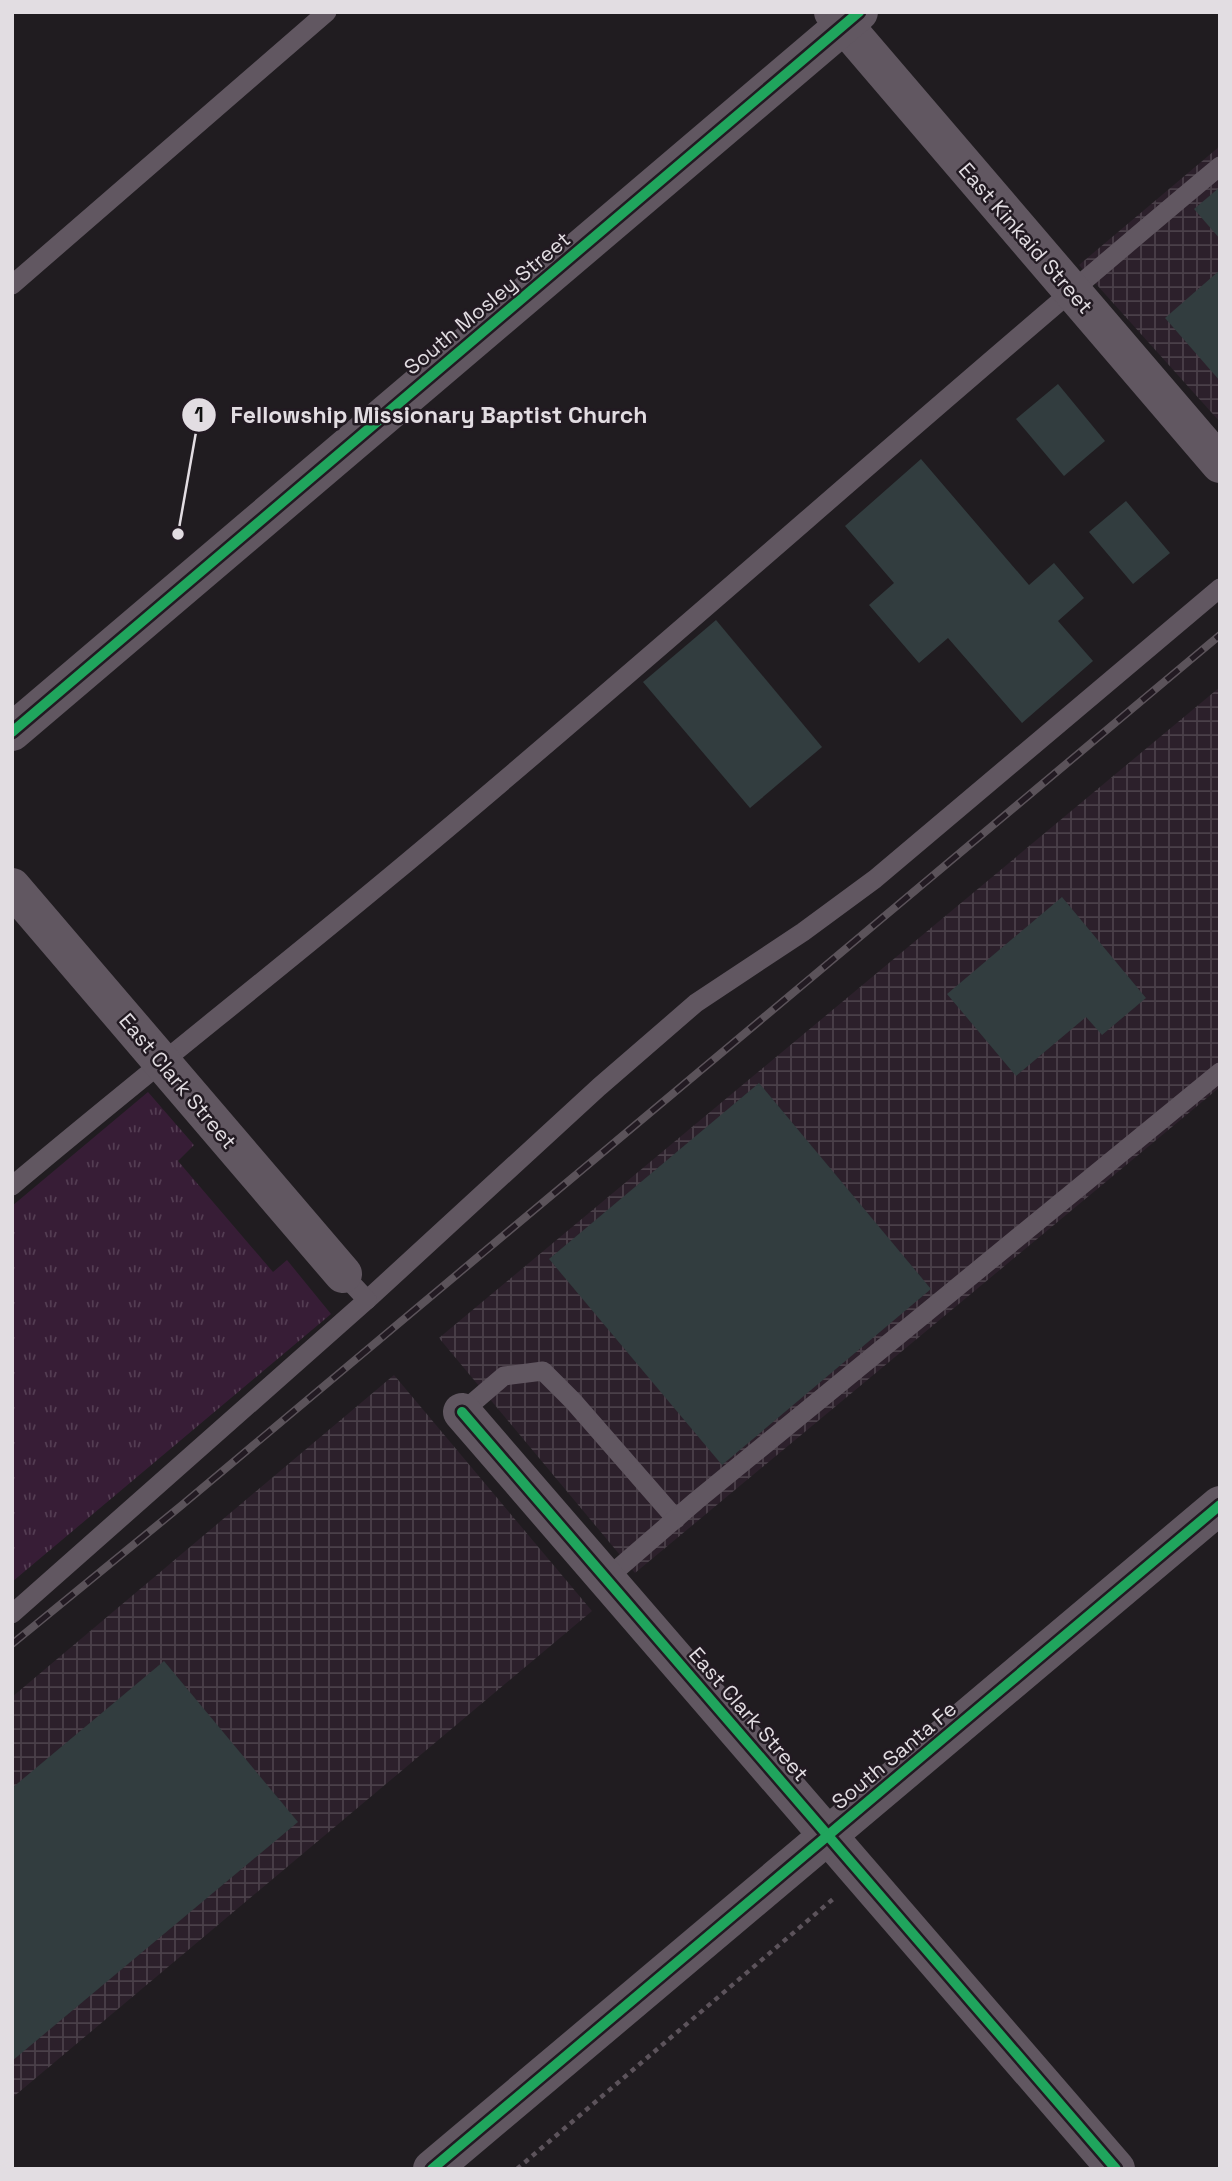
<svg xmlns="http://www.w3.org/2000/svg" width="1232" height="2181" font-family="'Space Grotesk',sans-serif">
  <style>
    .industrial { fill: url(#industrial-grid) }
    .grass { fill: url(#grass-tufts) }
    .building { fill: #323d3f }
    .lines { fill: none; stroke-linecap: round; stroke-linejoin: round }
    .path { stroke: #5c535b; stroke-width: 4.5; stroke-dasharray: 5 5; stroke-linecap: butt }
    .service { stroke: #615761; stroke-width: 19 }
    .minor { stroke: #615761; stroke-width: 38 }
    .rail-casing { stroke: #5b535a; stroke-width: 8 }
    .rail { stroke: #221a22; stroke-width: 5; stroke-dasharray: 16; stroke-linecap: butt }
    .cycleway-casing { stroke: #221a22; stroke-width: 15 }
    .cycleway { stroke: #20a55d; stroke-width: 10 }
    .labels { text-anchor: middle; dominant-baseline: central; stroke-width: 5; stroke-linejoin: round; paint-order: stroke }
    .street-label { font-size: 21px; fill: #e2dde2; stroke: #221a22 }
    .leader { fill: none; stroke: #e2dde2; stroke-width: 2.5 }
    .callout-dot { fill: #e2dde2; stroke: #221a22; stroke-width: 2.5 }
    .mark-label { font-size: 21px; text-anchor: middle; font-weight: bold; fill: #111 }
    .callout-label { font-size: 23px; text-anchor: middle; font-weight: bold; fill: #e2dde2; stroke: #221a22; stroke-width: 5; stroke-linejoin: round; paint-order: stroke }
  </style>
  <defs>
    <pattern id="industrial-grid" width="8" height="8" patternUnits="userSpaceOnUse" patternTransform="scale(1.75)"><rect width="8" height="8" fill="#2c202b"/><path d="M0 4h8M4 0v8" fill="none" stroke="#4a4049"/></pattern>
    <pattern id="grass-tufts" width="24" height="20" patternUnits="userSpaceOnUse" patternTransform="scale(1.75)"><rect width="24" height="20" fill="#371d36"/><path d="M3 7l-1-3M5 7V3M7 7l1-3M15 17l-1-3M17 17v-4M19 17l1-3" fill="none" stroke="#543d53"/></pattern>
  </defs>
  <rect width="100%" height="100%" fill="#201c20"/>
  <g class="industrial">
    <polygon points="1220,146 1220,422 1079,265"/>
    <polygon points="1220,687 1220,1087 635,1573 439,1338"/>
    <polygon points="394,1375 592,1611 12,2098 12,1697"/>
  </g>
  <polygon class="grass" points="148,1092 194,1145 178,1161 273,1272 287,1260 331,1314 12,1582 12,1206"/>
  <g class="building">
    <polygon points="1220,187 1220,239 1194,209"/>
    <polygon points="1220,270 1220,381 1165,318"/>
    <polygon points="1058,384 1105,441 1064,476 1016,419"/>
    <polygon points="921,459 1029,585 1054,563 1084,598 1058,621 1093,661 1022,723 948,638 919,663 869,605 894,583 845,526"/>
    <polygon points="1126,501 1170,553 1133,584 1089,532"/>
    <polygon points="716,620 822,747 750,808 643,682"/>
    <polygon points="1062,897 1146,998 1102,1035 1086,1017 1016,1076 947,994"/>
    <polygon points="759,1083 931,1289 722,1465 549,1259"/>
    <polygon points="164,1661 298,1822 12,2061 12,1788"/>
  </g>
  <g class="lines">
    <polyline class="path" points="517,2169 833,1899"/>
    <g class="service">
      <polyline points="12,285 327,12"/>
      <path d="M12,1186C138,1080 267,979 393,874C672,642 941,398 1220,166"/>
      <polyline points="367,1300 599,1087 696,1003 803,932 875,879 1220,588"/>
      <polyline points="462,1412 504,1376 543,1371 573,1401 676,1519"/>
      <polyline points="606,1579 696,1501 1220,1072"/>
      <polyline points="12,1614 367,1300 343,1274"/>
    </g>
    <g class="minor">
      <polyline points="833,12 1220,464"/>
      <polyline points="12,732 859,12"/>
      <polyline points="12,887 343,1274"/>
      <polyline points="462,1412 1116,2169"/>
      <polyline points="432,2169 1220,1505"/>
    </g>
    <g class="rail-casing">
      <polyline id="rail" points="12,1644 182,1505 1220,635"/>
    </g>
    <use href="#rail" class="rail"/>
    <g class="cycleway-casing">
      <g id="cycleway">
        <polyline points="12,732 859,12"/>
        <polyline points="462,1412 1116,2169"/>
        <polyline points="432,2169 1220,1505"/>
      </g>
    </g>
    <use href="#cycleway" class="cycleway"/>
  </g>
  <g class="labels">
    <g class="street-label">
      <text transform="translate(1026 238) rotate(49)">East Kinkaid Street</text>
      <text transform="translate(487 303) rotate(-40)">South Mosley Street</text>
      <text transform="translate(178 1081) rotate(50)">East Clark Street</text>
      <text transform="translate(749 1714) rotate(49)">East Clark Street</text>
      <text transform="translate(894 1755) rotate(-40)">South Santa Fe</text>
    </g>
  </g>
  <path class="leader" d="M178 534L199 415"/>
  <g class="callout-dot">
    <circle cx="178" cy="534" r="7"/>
    <circle cx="199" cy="415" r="18"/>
  </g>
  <g class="mark-label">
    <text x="199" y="422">1</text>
  </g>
  <g class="callout-label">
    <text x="439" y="423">Fellowship Missionary Baptist Church</text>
  </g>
  <rect width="1232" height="2181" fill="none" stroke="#e2dde2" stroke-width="28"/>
</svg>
